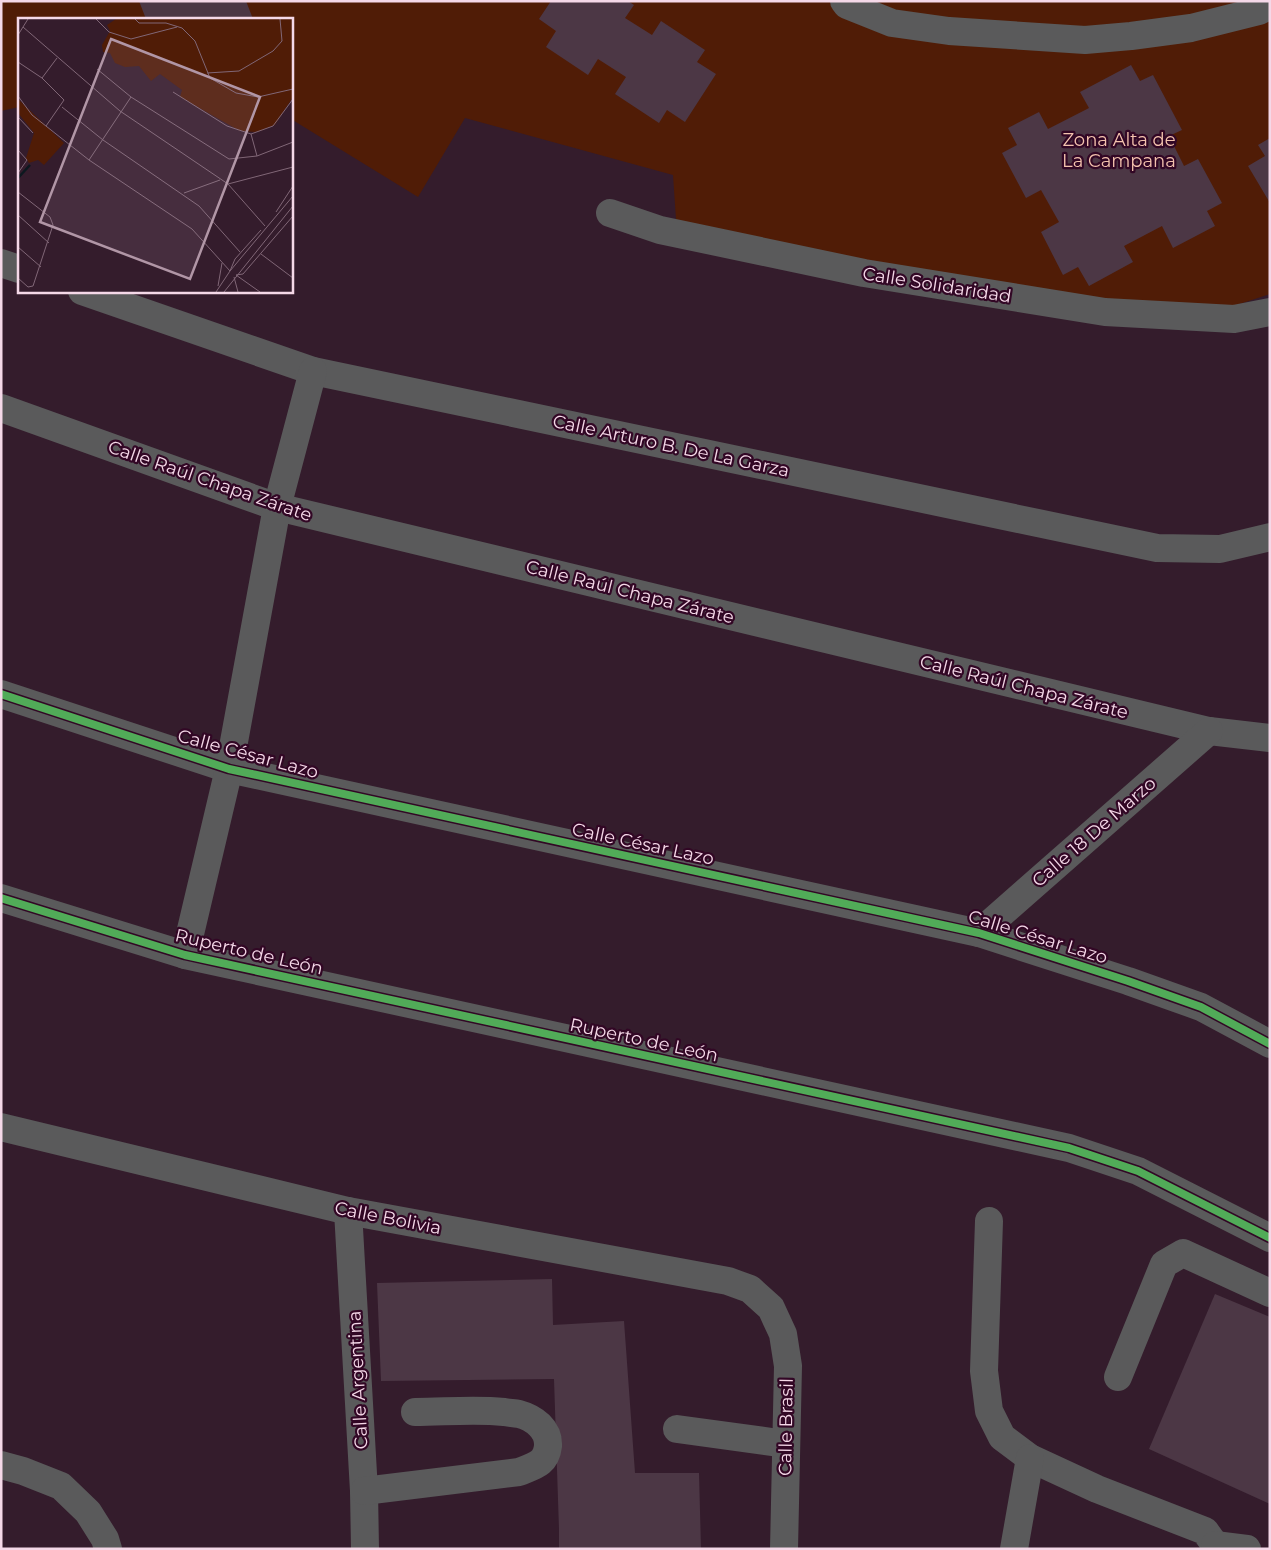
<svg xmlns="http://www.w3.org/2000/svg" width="1271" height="1550" font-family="Montserrat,sans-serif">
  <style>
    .green { fill: #501c06 }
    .building { fill: #4c3745 }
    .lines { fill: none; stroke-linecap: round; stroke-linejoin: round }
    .minor { stroke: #5a5a5b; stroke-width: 28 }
    .cycleway-casing { stroke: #320725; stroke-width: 11 }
    .cycleway { stroke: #51ab58; stroke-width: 8 }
    .labels { text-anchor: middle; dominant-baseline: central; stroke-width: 4.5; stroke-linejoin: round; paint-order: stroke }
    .park-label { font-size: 18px; fill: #f4c3ae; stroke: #320725 }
    .street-label { font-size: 18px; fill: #f5d8e8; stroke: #320725 }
    .inset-river { fill: none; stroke: #0c181f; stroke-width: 2.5 }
    .inset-road { fill: none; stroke: #816777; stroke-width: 1 }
    .view { fill: #b196a6; fill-opacity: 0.15; stroke: #b196a6; stroke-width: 2.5 }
    .inset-edge { fill: none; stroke: #f5d8e8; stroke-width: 2.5 }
  </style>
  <rect width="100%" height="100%" fill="#341c2c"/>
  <polygon class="green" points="1,1 1270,1 1270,294 1221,310 975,286 677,234 673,175 465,118 418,197 291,119 291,19 19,19 19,107 1,111"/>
  <g class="building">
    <polygon points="139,1 246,1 253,19 146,19"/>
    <polygon points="551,1 628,1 634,5 625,18 652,35 661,21 705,50 697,62 716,74 685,122 667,110 659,123 615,94 626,77 598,59 588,75 546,47 556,31 539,19"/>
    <polygon points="1131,65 1140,81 1153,75 1182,130 1169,136 1184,166 1198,159 1222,203 1207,211 1215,226 1173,248 1162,226 1124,246 1133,262 1089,286 1078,267 1063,275 1041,232 1059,222 1041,190 1026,198 1002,153 1017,145 1008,128 1039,112 1048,129 1089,108 1080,92"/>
    <polygon points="1270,138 1270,203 1248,166 1265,156 1258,145"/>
    <polygon points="552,1279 553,1325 624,1321 635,1473 699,1473 701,1549 559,1549 559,1529 554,1379 381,1381 377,1283"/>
    <polygon points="1215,1294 1270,1317 1270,1504 1149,1449"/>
  </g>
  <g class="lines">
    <g class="minor">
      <polyline points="844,1 847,5 892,23 949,31 1085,40 1131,36 1191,28 1259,11 1270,5"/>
      <polyline points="610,213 660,230 864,273 1105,312 1234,319 1270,312"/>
      <polyline points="1,263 19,269"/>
      <polyline points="82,291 313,371 1157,548 1220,549 1270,537"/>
      <polyline points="1,408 277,507 1209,731 1270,738"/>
      <polyline points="1,694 229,769 979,933 1128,981 1201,1007 1270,1044"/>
      <polyline points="1,898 185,955 1069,1148 1138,1171 1270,1238"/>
      <polyline points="979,933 1209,731"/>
      <polyline points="185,955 229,769 277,507 313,371"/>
      <polyline points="1,1127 348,1211 728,1281 750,1289 771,1308 783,1334 788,1366 784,1549"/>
      <polyline points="348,1211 364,1491 365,1549"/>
      <polyline points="989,1221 984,1371 989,1411 1002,1437 1030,1458 1097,1489 1205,1531 1215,1545 1216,1549"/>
      <polyline points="1118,1377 1164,1264 1183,1253 1270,1293"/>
      <polyline points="677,1429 786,1444"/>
      <polyline points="1,1465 23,1471 61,1486 88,1512 105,1539 108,1549"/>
      <path d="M364,1491L519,1472C534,1466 546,1464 548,1446C549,1429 534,1418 519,1414C514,1413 509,1413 504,1412C474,1409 444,1412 415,1412"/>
      <polyline points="1215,1545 1247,1549"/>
      <polyline points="1014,1549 1030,1458"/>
    </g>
    <g class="cycleway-casing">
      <g id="cycleway">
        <polyline points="1,694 229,769 979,933 1128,981 1201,1007 1270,1044"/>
        <polyline points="1,898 185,955 1069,1148 1138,1171 1270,1238"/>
      </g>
    </g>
    <use href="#cycleway" class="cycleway"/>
  </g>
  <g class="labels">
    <g class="park-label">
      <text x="1119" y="140">Zona Alta de<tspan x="1119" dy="21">La Campana</tspan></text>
    </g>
    <g class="street-label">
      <text transform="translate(937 285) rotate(9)">Calle Solidaridad</text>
      <text transform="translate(671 446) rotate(12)">Calle Arturo B. De La Garza</text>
      <text transform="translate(210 481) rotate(19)">Calle Raúl Chapa Zárate</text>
      <text transform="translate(630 592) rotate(14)">Calle Raúl Chapa Zárate</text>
      <text transform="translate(1024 687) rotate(14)">Calle Raúl Chapa Zárate</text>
      <text transform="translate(248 754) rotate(15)">Calle César Lazo</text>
      <text transform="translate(1094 832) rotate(-41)">Calle 18 De Marzo</text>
      <text transform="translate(643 844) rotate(12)">Calle César Lazo</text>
      <text transform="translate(1038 937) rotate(17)">Calle César Lazo</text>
      <text transform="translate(249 952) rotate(13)">Ruperto de León</text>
      <text transform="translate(644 1040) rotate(12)">Ruperto de León</text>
      <text transform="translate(388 1218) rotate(11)">Calle Bolivia</text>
      <text transform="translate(358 1380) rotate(-93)">Calle Argentina</text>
      <text transform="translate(786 1427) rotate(-89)">Calle Brasil</text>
    </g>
  </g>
  <g transform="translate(18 18)">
    <rect width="275" height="275" fill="#341c2c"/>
    <path d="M98,1H275V79L257,107L240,114L222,113L162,79L164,72L142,56L133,63L121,48L107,49L97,45L92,35L85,34L84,27L92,13L89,7ZM0,81L46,125L26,147L20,142L11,145L8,140L16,115L0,95Z" fill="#501c06"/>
    <path class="inset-river" d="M0,160L12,147"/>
    <path class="inset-road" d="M78,1L91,14L113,21L159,9M117,1L121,5H148L164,10L177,23L192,60L218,75L240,79L275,71M5,9L102,93L210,166L247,208M0,17L10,1M0,44L24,60L46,82L28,108M79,51L113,79L211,141L239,138L275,124M189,55L221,53L255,33L264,23L262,1M24,60L39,40M155,74L209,108L233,116L255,108L275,81M0,78L14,97L71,142L174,211L212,253L217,241L243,212M44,89L85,122L181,188L222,234M0,99L15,115M233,116L239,138M0,132L9,142L0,155M71,142L113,79M210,166L275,149M0,174L32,199L35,207L15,268L10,269L0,260M166,175L202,162M258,194L275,168M0,197L31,225M0,229L23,249M243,236L275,260M218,257L225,256L275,198M218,257L242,274M216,259L220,274M200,268L204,245M198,274L212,253L275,178M206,274L275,188"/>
    <path class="view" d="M93,21L242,79L172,261L22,204Z"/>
    <rect width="275" height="275" class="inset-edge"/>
  </g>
  <rect width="1271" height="1550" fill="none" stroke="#f5d8e8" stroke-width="5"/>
</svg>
